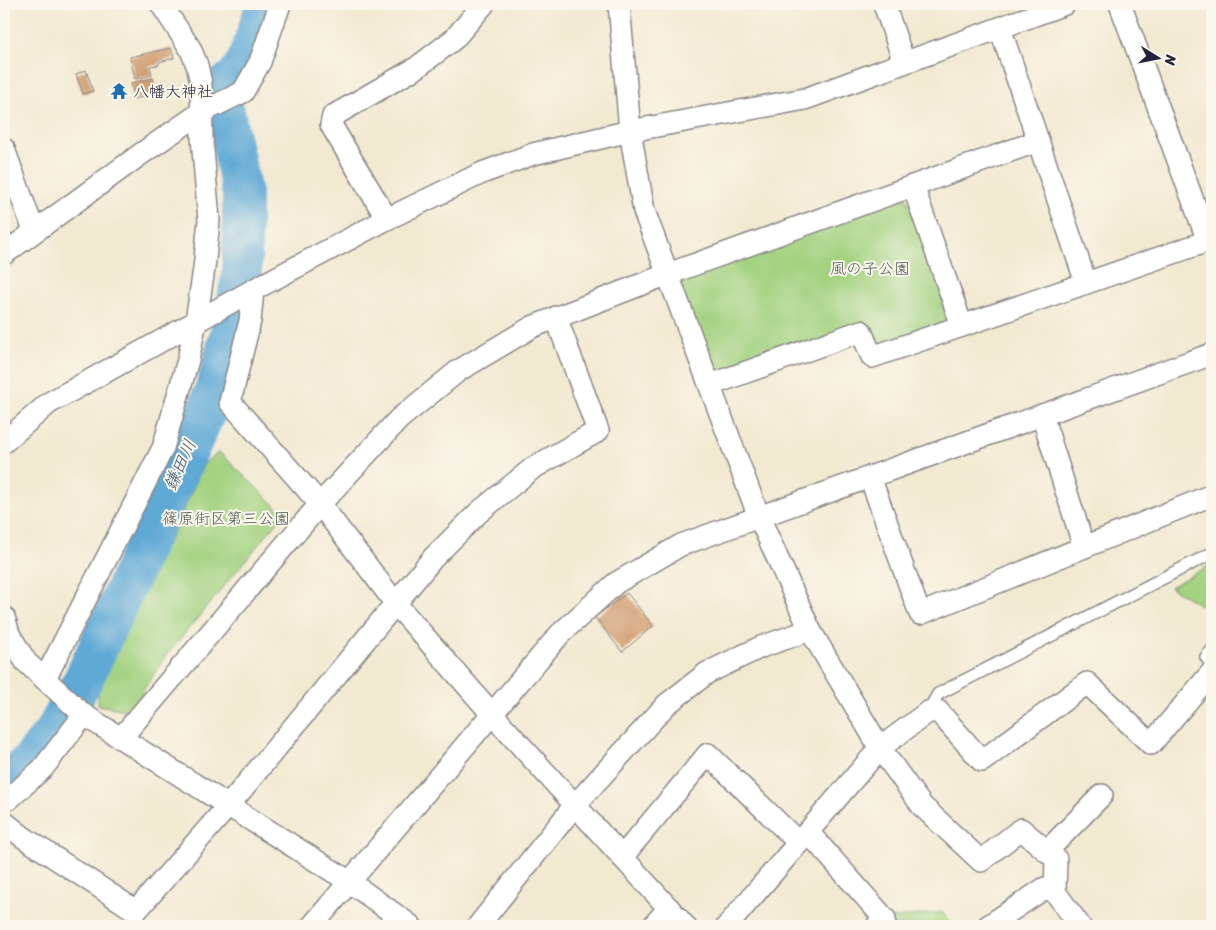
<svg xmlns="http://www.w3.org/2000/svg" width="1216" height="930" font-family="Sriracha,'Klee One',sans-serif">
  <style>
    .green { fill: #a3d280; stroke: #627a5e }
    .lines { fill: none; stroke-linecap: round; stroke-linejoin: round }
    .river { stroke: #5ea9d6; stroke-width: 40 }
    .building { fill: #d19e72 }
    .lane-casing { stroke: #8a8686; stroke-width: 14 }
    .street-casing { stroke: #8a8686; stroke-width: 24 }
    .lane { stroke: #fff; stroke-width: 11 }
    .street { stroke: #fff; stroke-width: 21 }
    .labels { text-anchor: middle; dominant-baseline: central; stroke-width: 4; stroke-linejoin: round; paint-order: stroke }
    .poi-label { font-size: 16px; fill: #22223b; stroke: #fbf7ec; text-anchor: start }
    .park-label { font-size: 16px; fill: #495750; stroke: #fbf7ec }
    .water-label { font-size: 18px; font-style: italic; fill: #3a5879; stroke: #fbf7ec }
  </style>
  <rect width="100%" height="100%" fill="#fbf7ec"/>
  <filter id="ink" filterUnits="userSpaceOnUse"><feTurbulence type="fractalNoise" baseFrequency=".02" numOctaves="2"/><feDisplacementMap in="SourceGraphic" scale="10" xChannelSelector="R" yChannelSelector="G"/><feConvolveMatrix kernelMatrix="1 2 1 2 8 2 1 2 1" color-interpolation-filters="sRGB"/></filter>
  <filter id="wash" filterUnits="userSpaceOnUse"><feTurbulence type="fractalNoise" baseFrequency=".0096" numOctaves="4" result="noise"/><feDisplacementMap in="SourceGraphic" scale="20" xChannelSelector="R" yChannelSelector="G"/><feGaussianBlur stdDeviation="1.12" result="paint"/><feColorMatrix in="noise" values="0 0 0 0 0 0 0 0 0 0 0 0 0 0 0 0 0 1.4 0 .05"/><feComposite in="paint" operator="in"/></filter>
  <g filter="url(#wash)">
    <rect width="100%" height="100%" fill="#f2e9d1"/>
    <g class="green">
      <polygon points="904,193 960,319 878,347 864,327 712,379 673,276"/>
      <polygon points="219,452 284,514 165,657 130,711 98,705 98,675 116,641 129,609 145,585 155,563 174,531 204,464"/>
      <polygon points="1212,564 1212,612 1170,587"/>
      <polygon points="942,912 953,926 877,926 885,919"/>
    </g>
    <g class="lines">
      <g class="river">
        <polyline points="225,86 236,77 247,61 263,13 267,4"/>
        <polyline points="4,779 27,766 55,731 84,678 208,408 218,380 234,317 242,270 242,194 225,112"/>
      </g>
    </g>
    <g id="blocks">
      <g class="building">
        <polygon points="171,48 174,58 159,62 159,65 150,66 152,75 135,79 130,57"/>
        <polygon points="86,70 93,91 83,94 76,74"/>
        <polygon points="153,78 157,94 134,99 131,83"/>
        <polygon points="627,593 653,626 622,652 595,617"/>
      </g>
    </g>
  </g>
  <g filter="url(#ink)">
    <use href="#blocks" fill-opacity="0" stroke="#8a8686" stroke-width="1"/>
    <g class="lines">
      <g class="lane-casing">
        <g id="lane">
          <polyline points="1212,650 1206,657 1212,665"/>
          <polyline points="928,712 938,694 1212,553"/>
        </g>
      </g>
      <g class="street-casing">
        <g id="street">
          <polyline points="619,4 630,131 644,211 759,517 810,630 880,748 922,806 981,861 1021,829 1056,859 1055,892 1080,926"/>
          <polyline points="884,4 904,62"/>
          <polyline points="1120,4 1208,241"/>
          <polyline points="1000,28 1086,283"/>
          <polyline points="4,149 34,231"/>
          <polyline points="913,186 962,326"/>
          <polyline points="387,219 331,125 333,116 416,68 454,39 484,4"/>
          <polyline points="4,254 141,154 202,112 243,92 260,62 280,4"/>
          <polyline points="253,290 250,321 230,402 320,504 396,604 492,714 685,926"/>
          <polyline points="710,385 861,331 872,357 1208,241 1212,242"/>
          <polyline points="1042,415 1084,547"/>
          <polyline points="4,442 49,403 253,290 387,219 482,173 533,154 630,131 805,99 1065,4"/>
          <polyline points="870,477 920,614 1212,495"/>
          <polyline points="4,617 9,634 26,662 84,715 350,882 411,926"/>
          <polyline points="45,679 163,448 188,360 196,321 204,269 209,220 202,138 201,83 197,65 190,48 161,4"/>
          <polyline points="121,738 320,504 399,419 458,371 532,327 668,274 1038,141"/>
          <polyline points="4,799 9,799 43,768 84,715"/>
          <polyline points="4,822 23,837 136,911 229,805 433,558 478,513 533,468 598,431 556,317"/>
          <polyline points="808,832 885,919 877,926"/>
          <polyline points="1047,851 1102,795"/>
          <polyline points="622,857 708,754 799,843"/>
          <polyline points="312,926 560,634 616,583 681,545 1212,354"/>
          <polyline points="478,926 575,805 666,705 707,673 761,647 810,630"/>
          <polyline points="653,926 669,908"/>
          <polyline points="727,926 880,748 928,712 938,711 982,761 1087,683 1151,744 1212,672"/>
          <polyline points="988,926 1045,888 1055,892"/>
        </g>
      </g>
      <use href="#lane" class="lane"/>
      <use href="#street" class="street"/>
    </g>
  </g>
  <defs>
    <g id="temple-bare" transform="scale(1.35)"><path d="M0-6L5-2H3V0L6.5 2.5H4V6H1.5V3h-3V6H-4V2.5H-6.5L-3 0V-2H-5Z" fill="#1f6fb2" stroke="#fbf7ec" stroke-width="2.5" paint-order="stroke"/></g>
  </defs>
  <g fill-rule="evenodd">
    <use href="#temple-bare" x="119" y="91"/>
  </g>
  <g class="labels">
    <g class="poi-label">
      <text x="133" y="91">八幡大神社</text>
    </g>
    <g class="park-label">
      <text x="870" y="268">風の子公園</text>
      <text x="226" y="518">篠原街区第三公園</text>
    </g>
    <g class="water-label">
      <text transform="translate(180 465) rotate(-66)">鎌田川</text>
    </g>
  </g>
  <rect width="1216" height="930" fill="none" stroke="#fbf7ec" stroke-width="20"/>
  <g transform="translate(1158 58) rotate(100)" stroke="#fbf7ec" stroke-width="4" paint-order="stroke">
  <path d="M0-4L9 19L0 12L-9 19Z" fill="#22223b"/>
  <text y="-8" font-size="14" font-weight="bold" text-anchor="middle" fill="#22223b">N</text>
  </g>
</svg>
